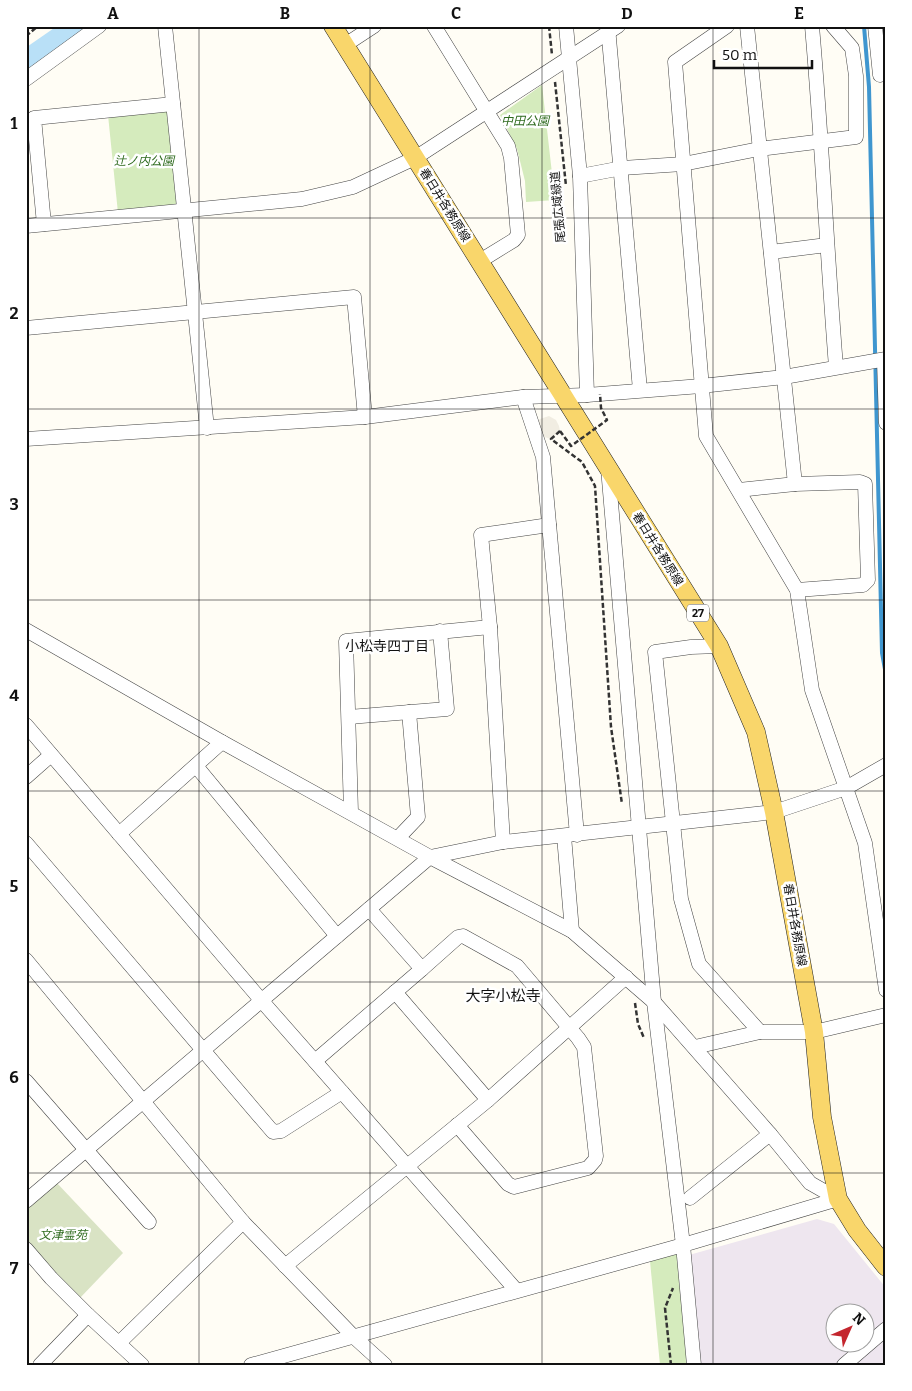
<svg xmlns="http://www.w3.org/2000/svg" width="912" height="1391" font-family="Bitter,'Noto Sans JP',serif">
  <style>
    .industrial { fill: #eee6ef; fill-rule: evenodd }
    .green { fill: #d5ebbd }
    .cemetery { fill: #d9e3c4 }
    .plaza { fill: #f1ede2 }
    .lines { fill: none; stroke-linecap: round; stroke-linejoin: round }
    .stream { stroke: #3f96cf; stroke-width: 4 }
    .river { stroke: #b9e0f7; stroke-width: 24 }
    .minor-casing { stroke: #444; stroke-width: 15 }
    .major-casing { stroke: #222; stroke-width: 19 }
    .path { stroke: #333; stroke-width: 2.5; stroke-dasharray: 5 2.5; stroke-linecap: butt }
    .minor { stroke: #fff; stroke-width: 14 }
    .major { stroke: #f9d66b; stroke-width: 18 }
    .path-bridge { stroke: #333; stroke-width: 2.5; stroke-dasharray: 5 2.5; stroke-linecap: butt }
    .grid { fill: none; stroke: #111; stroke-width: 1; stroke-opacity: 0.55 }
    .labels { text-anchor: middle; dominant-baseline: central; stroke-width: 5; stroke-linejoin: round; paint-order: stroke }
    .shield { fill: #fff; stroke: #585858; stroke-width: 1 }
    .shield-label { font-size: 11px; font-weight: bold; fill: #111 }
    .park-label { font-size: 12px; font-style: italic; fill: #2f6b1f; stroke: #fff }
    .street-label { font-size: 12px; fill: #111; stroke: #fff }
    .neighbourhood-label { font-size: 14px; fill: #111; stroke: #fff }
    .quarter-label { font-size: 15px; fill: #111; stroke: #fff }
    .neatline { fill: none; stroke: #111; stroke-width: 2 }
    .grid-label { font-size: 16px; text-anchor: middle; font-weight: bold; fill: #111 }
  </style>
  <rect width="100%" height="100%" fill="#fffdf5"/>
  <path class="industrial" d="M817,1219L834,1224L886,1288V1365H700L689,1255ZM834,1314H864V1344H834Z"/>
  <g class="green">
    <polygon points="542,85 555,200 526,202 525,181 517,149 500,115"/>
    <polygon points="170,109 180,206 118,213 108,115"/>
    <polygon points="687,1250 699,1365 660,1365 650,1261"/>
  </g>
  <polygon class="cemetery" points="55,1181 123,1253 79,1299 26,1242 26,1206"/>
  <polygon class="plaza" points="549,416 556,420 559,426 560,431 551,439 535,434 533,427 540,419"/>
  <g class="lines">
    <polyline class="stream" points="864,26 869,87 882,653 886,675"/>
    <polyline class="river" points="26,62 78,26"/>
    <g class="minor-casing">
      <g id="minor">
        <polyline points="165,26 207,428"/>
        <polyline points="434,26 508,146 511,158 518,235 514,240 480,261"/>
        <polyline points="566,26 580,176 587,395"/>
        <polyline points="727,26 675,62 706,436 797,590 812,690 865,843 886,990"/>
        <polyline points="747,26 795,484"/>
        <path d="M812,26C822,140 827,254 836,367"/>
        <polyline points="875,26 880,75"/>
        <polyline points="608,27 640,390"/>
        <polyline points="345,45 374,26"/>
        <polyline points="26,79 99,26"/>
        <polyline points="580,176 622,168 683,164 759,149 856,137 856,76 852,48 833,26"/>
        <polyline points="44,224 34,118 173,104"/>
        <polyline points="26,226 302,199 353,187 415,158 618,26"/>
        <polyline points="771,252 827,245"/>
        <polyline points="26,328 354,297 365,417"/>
        <polyline points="884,360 886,423"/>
        <polyline points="523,397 543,457 577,835"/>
        <polyline points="26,439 365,417 523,397 587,395 701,386 784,377 886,359"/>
        <polyline points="608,468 654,1002 683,1245 694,1365"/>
        <polyline points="739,490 795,484 860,482 865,484 868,580 863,585 797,590"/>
        <polyline points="26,630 222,742 430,857 572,931 654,1002 770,1134 810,1183 838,1199"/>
        <polyline points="719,646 691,647 655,652 681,899 699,964 760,1032"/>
        <polyline points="349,717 447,709 440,631"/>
        <polyline points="26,725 261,1000 516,1290"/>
        <polyline points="196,766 337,936"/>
        <polyline points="26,777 51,755"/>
        <polyline points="351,812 346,641 490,627"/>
        <polyline points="119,834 222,742"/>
        <polyline points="564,836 572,931"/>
        <polyline points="398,838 418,817 409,712"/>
        <polyline points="503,842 490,627 481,535 549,525"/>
        <polyline points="26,843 273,1132 281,1131 342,1092"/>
        <polyline points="369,909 422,969 458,937 463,936 517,966 578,1038 584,1047 596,1156 595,1160 588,1168 514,1187 508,1184 457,1125"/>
        <polyline points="26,960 243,1222 353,1336 385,1365"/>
        <polyline points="395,992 488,1100"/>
        <polyline points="695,1047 760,1032 814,1032 886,1015"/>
        <polyline points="315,1061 422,969"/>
        <polyline points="26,1081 149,1222"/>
        <polyline points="690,1198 770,1134"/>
        <polyline points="26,1201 430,857 503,842 774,812 846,788 886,765"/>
        <polyline points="26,1249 51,1278 88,1315"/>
        <polyline points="285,1266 488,1100 626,977"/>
        <polyline points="119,1343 243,1222"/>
        <polyline points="40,1365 88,1315 142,1365"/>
        <polyline points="251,1365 683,1245 838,1199"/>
        <polyline points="844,1365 886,1329"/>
      </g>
    </g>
    <g class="major-casing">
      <polyline id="major" points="333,26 719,646 756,732 774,812 814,1032 822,1117 838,1199 857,1230 886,1267"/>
    </g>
    <g class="path">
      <polyline points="549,26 552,55"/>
      <polyline points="26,36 38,26"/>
      <polyline points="555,82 566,186"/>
      <polyline points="560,431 551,439 582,462 595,486 611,727 622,804"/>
      <polyline points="635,1003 638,1024 644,1038"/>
      <polyline points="671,1365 665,1308 673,1288"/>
    </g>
    <use href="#minor" class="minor"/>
    <use href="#major" class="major"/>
    <polyline class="path-bridge" points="560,431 571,446 607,420 601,408 600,394"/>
  </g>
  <path class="grid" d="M199,26V1365M370,26V1365M542,26V1365M713,26V1365M26,218H886M26,409H886M26,600H886M26,791H886M26,982H886M26,1173H886"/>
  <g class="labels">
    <rect class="shield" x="687" y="604.5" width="22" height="17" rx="4"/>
    <g class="shield-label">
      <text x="698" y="613">27</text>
    </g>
    <g class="park-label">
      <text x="525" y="121">中田公園</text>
      <text x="144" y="161">辻ノ内公園</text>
      <text x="63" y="1235">文津霊苑</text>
    </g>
    <g class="street-label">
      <text transform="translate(445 205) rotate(58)">春日井各務原線</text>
      <text transform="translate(558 207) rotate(-95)">尾張広域緑道</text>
      <text transform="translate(658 549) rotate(58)">春日井各務原線</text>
      <text transform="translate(795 925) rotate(80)">春日井各務原線</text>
    </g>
    <g class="neighbourhood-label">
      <text x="387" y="646">小松寺四丁目</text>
    </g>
    <g class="quarter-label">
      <text x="503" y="996">大字小松寺</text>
    </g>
  </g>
  <rect width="912" height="1391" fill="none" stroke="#ffffff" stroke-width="55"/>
  <g transform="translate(850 1328) rotate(45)"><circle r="24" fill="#ffffff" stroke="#a0a0a0"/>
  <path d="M0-4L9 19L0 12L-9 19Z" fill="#c4262e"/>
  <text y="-8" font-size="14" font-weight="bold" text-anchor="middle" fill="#111111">N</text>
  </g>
  <path d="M714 60v8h98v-8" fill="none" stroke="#111111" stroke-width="2.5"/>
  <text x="722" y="60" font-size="15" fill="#111111" stroke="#ffffff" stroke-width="4" paint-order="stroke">50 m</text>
  <rect x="28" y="28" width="856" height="1336" class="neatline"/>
  <g class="grid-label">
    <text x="113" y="19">A</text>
    <text x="285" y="19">B</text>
    <text x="456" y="19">C</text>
    <text x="627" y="19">D</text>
    <text x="799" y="19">E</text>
    <text x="14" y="129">1</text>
    <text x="14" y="319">2</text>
    <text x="14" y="510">3</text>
    <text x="14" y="701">4</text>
    <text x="14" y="892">5</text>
    <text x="14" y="1083">6</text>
    <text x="14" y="1274">7</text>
  </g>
</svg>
